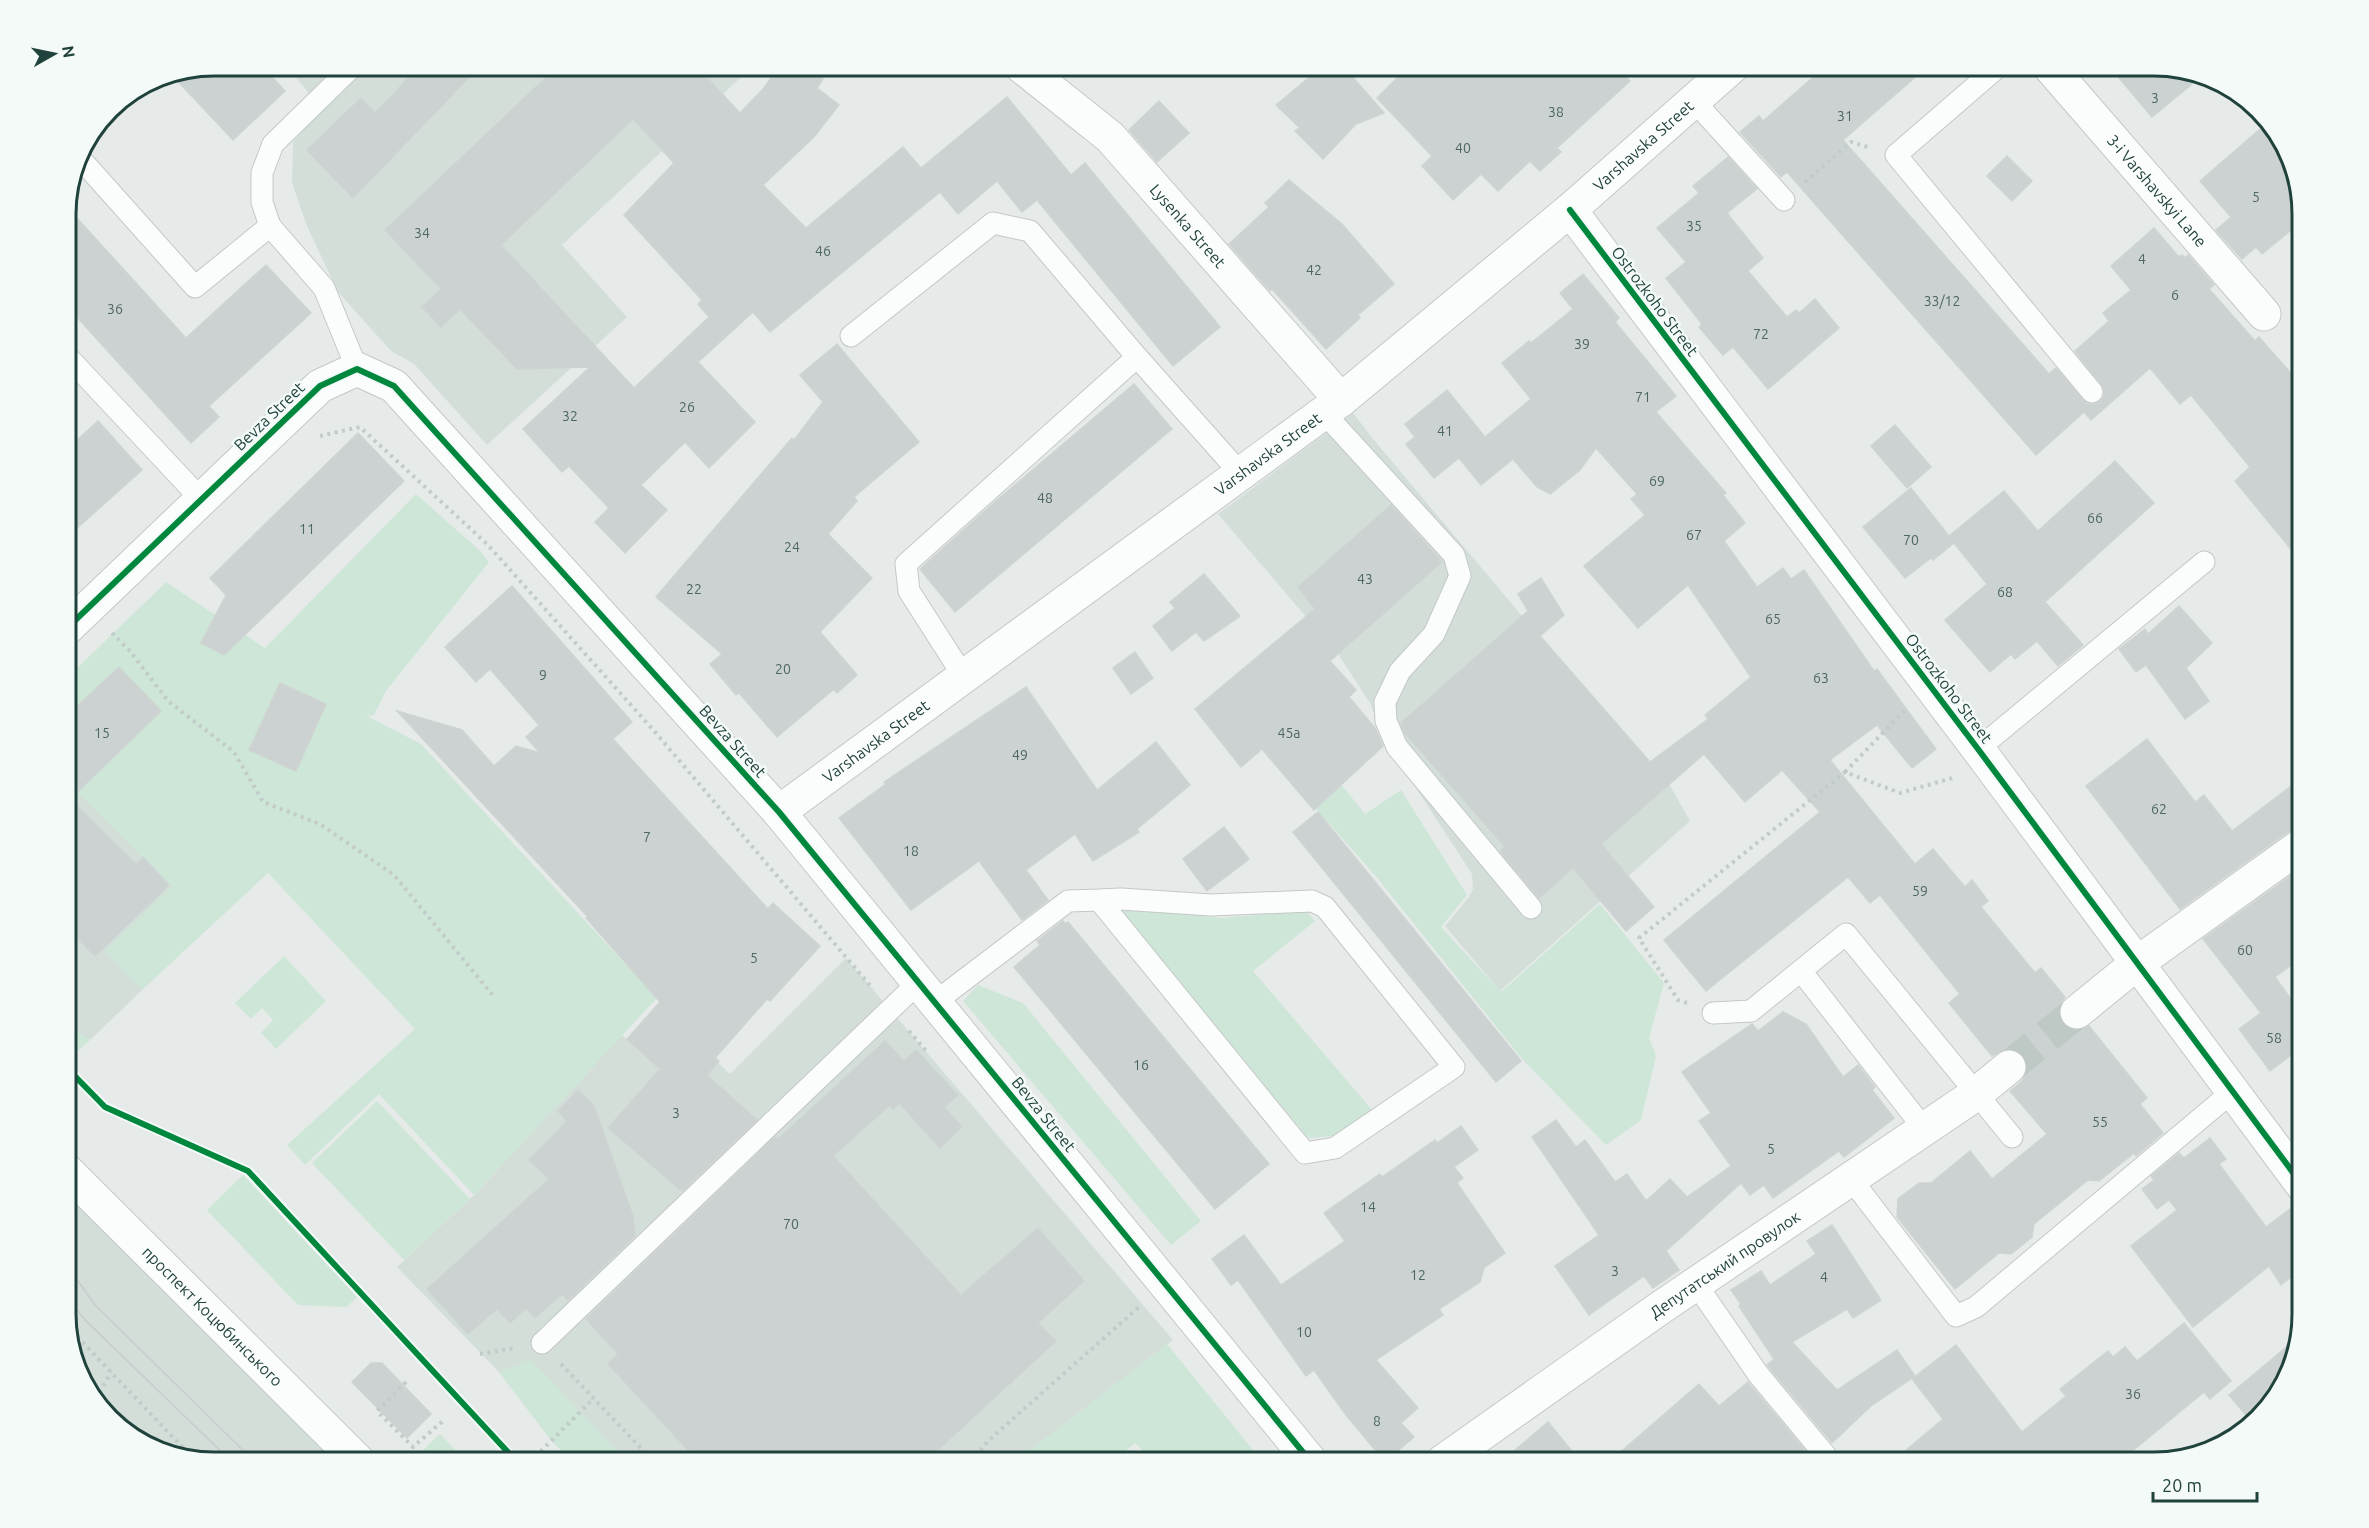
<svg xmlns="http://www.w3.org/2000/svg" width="2369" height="1528" font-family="Ubuntu,sans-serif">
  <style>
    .built { fill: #d3ded9 }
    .green { fill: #cee6d7 }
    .building { fill: #ccd2d1; stroke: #ced4d2; stroke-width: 1.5; fill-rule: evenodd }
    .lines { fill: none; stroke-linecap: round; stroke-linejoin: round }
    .street-tunnel { stroke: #bec9c6; stroke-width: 33; stroke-dasharray: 33 16; stroke-linecap: butt }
    .lane-casing { stroke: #c3c8c6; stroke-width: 23 }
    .street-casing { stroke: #c3c8c6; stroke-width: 35 }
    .secondary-casing { stroke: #c1c9c7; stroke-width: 35 }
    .path { stroke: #c1cbc9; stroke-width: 4; stroke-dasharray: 3 4.5; stroke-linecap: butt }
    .lane { stroke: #fbfcfc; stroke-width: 21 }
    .street { stroke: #fbfcfc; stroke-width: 33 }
    .secondary { stroke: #fbfcfc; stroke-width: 33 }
    .tram { stroke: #c7cccb; stroke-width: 1.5 }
    .cycleway-casing { stroke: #f4faf8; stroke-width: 10 }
    .cycleway { stroke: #00873e; stroke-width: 6 }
    .labels { text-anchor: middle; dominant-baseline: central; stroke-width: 5; stroke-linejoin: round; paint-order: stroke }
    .number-label { font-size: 14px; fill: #4c6762 }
    .street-label { font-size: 16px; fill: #20423c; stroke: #f4faf8 }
    .rim { fill: none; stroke: #20423c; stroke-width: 3 }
  </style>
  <rect width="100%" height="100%" fill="#e6ebe9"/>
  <g class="built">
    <polygon points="286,66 753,66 562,245 627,317 487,445 414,364 391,351 338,292 307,226 292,183 293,142 322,109"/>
    <polygon points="1353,413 1374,440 1522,616 1669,784 1690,821 1500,991 1445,926 1469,897 1473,889 1472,874 1384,739 1370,703 1338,654 1218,514"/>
    <polygon points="66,780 210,925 90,1040 66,1025"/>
    <polygon points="846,958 1173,1340 1015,1462 572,1462 551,1440 499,1372 397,1267 474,1195 622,1035 627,1039 685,1031 730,1074"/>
    <polygon points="66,1165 367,1462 214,1462 132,1437 86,1388 66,1323"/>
  </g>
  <g class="green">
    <polygon points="416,494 478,549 489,562 386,691 374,715 367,716 421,744 657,998 474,1195 379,1094 305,1165 287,1145 415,1029 268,873 142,990 104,951 171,887 66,780 66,679 166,582 265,648"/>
    <polygon points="1327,767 1365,814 1401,790 1467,895 1441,927 1501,992 1600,904 1664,983 1649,1038 1656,1056 1641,1120 1606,1145 1523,1060 1375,875 1301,792"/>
    <polygon points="1131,908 1221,918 1306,911 1315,921 1253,971 1373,1111 1334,1136 1308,1138 1122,912"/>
    <polygon points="284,956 326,1001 276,1049 261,1033 273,1020 262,1008 251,1019 235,1003"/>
    <polygon points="978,985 1023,1003 1201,1221 1171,1245 963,1001"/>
    <polygon points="66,1025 90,1040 68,1060 66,1059"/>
    <polygon points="377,1101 470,1199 404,1260 312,1163"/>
    <polygon points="243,1175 357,1297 347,1307 298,1305 207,1210"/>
    <polygon points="1167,1344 1253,1450 1238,1462 1154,1462 1135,1443 1112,1462 1015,1462"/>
    <polygon points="531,1360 628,1462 572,1462 551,1440 499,1372"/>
    <polygon points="440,1434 467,1462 425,1462 418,1455"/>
  </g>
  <g class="building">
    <polygon points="214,66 262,66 285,91 233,140 171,74"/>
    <polygon points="420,66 480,66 353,198 307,150 361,98 375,113"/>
    <path d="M558,66H696L740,113L764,88L779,66H831L817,88L839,105L814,137L763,185L806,228L903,147L921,168L1007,97L1071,175L1085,163L1220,327L1173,366L1037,200L1022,212L997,181L958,214L940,192L770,332L753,312L698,362L755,422L709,468L685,442L641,485L667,510L625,553L595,522L609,508L569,466L562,472L523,429L590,367L517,369L460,309L441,327L422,307L441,289L385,230ZM633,119L674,163L624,215L702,300L698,304L709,317L634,388L501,245Z"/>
    <polygon points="1323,66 1343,66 1384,113 1356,124 1323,159 1295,131 1300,128 1276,105"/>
    <polygon points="1409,66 1616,66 1630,81 1557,148 1561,152 1540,171 1530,161 1498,191 1481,174 1453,200 1422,166 1432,156 1377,98"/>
    <polygon points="1826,66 1928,66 1843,140 2049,374 2056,368 2087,404 2095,404 2101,401 2104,396 2104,389 2075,351 2109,321 2103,313 2131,290 2111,266 2154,228 2179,257 2182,255 2185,258 2188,255 2214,285 2209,289 2255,341 2259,337 2303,387 2303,564 2235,481 2250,467 2191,395 2180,404 2150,368 2091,420 2084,412 2036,455 1787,172 1781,177 1740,132 1759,116 1763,121"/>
    <polygon points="2109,66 2155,66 2198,79 2152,117"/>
    <polygon points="1159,101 1189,133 1157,162 1129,130"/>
    <polygon points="2267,123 2283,140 2303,220 2262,254 2256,247 2242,259 2216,230 2231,217 2200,181"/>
    <polygon points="2007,156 2032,181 2012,201 1987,176"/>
    <polygon points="1728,157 1757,189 1727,213 1763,258 1748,271 1787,317 1796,310 1799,313 1815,299 1839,328 1768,389 1733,347 1723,355 1699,327 1702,324 1666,278 1686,262 1657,228 1699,193 1693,186"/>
    <polygon points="1289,180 1342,224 1394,284 1358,315 1360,318 1326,349 1272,289 1270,291 1229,244 1269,207 1265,203"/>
    <polygon points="66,206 186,338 266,265 311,313 209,406 219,417 191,443 66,305"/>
    <polygon points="1583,274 1619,318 1615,322 1676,396 1656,412 1726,493 1723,495 1745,523 1724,541 1757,587 1783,568 1791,579 1804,570 1874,671 1877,669 1936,749 1912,768 1877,725 1830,760 1915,864 1933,849 1965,887 1972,880 1988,901 1981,907 2035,973 2041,968 2065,997 2059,1006 2058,1014 2062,1023 2071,1030 2081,1030 2089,1026 2147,1098 2140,1104 2163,1133 2136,1156 2134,1153 2099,1181 2088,1180 2034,1224 2032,1237 2011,1254 1999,1253 1955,1289 1897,1217 1898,1199 1919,1183 1931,1183 1970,1151 1992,1179 2047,1134 2010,1091 2021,1082 2027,1073 2027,1063 2023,1055 2015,1049 2007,1048 1992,1056 1949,1003 1960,994 1880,895 1870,903 1848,877 1706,991 1664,940 1820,812 1782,770 1745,802 1704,754 1601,844 1654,907 1626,931 1573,868 1539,898 1500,851 1505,847 1404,732 1401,723 1528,611 1518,594 1541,578 1564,615 1540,636 1650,762 1708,719 1705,715 1751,677 1688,585 1638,628 1584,566 1645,515 1631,499 1637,494 1596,448 1580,470 1550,494 1537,487 1513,459 1481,485 1459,458 1434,478 1406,444 1415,437 1405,424 1447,390 1485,437 1531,399 1502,363 1529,341 1531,343 1573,309 1560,293"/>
    <polygon points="837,344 919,442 854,497 857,501 828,534 872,578 820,632 857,675 837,693 834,689 777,737 739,693 736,695 710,664 722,654 656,597 792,438 794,440 823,402 800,375"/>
    <polygon points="1134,384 1172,429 955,612 920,569 997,500"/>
    <polygon points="98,421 142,470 66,538 66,450"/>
    <polygon points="1895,425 1931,467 1907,488 1871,446"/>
    <polygon points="358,433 404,481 224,655 201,643 226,595 210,578"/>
    <polygon points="2115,461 2154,503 2045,602 2083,645 2058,666 2037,641 2015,659 2011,654 1990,672 1945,620 1987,584 1954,543 1933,560 1931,558 1905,578 1863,527 1911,488 1949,536 2004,491 2038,531"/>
    <polygon points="1391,505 1442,562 1330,661 1356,690 1349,697 1375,728 1383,746 1314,810 1262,749 1241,767 1195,709 1315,609 1298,587"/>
    <polygon points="1204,574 1240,616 1204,641 1196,632 1172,651 1153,626 1175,608 1170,602"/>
    <polygon points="512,586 632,722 613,739 768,909 773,903 820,946 770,1001 767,999 715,1058 719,1061 707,1075 757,1120 682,1191 608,1128 660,1069 627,1039 660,1002 586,918 587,916 397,711 462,730 494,766 516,746 540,753 526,737 539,725 490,669 476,682 445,647"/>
    <polygon points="2179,606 2212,643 2186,668 2209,701 2185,719 2146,665 2136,672 2119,649 2145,629 2148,634"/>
    <polygon points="1135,652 1153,678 1131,694 1113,668"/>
    <polygon points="119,667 161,711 70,799 136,864 143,857 169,885 95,956 66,927 66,717"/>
    <polygon points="280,683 326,704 296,771 249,750"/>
    <polygon points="1026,687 1097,790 1156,742 1190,785 1137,829 1139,832 1093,861 1075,834 1026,870 1048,900 1022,920 979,861 911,910 839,818 886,784 884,782"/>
    <polygon points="2147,739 2195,802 2204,795 2232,831 2303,777 2303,826 2292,829 2180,909 2086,786"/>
    <polygon points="1318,812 1521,1061 1496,1082 1293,832"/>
    <polygon points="1224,827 1249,859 1207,891 1183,859"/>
    <polygon points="2303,867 2303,956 2275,977 2303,1016 2303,1046 2270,1071 2239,1029 2261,1013 2203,939"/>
    <polygon points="1063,921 1065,924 1068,922 1269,1164 1215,1209 1014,967 1040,945 1037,941"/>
    <polygon points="1783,1012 1806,1024 1843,1077 1858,1065 1875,1087 1872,1090 1894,1118 1844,1157 1839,1151 1773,1198 1764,1185 1750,1195 1741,1183 1666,1251 1679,1270 1653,1288 1644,1276 1589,1315 1555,1266 1599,1235 1532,1137 1556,1120 1576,1147 1585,1140 1615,1182 1627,1174 1646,1201 1670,1179 1687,1197 1731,1166 1699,1121 1711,1113 1682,1072 1752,1024 1758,1031"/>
    <polygon points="885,1041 904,1061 916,1050 958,1095 944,1107 962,1127 940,1148 899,1103 893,1109 890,1105 833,1156 961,1295 1038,1228 1084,1281 1038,1323 1056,1341 925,1462 699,1462 608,1364 618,1354 586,1319 775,1137 778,1139"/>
    <polygon points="578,1090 594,1106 633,1216 635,1236 568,1300 562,1294 535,1318 526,1308 510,1323 497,1309 468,1334 427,1289 549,1179 529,1160 567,1121 558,1111"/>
    <polygon points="1461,1126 1478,1150 1454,1167 1463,1178 1457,1183 1505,1253 1484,1268 1480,1282 1439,1309 1443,1315 1376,1360 1418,1408 1401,1423 1414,1437 1385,1462 1346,1415 1314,1370 1306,1376 1238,1280 1231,1285 1212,1259 1244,1235 1281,1285 1345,1241 1324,1213 1380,1174 1382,1177 1435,1140 1437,1143"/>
    <polygon points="2210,1138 2226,1159 2219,1164 2266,1227 2290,1209 2303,1225 2303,1267 2281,1285 2269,1266 2193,1327 2131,1246 2177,1210 2169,1200 2157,1209 2142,1189 2154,1180 2151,1176 2179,1153 2184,1158"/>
    <polygon points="1832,1225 1881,1300 1853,1318 1847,1309 1792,1342 1837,1390 1897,1350 1915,1376 1871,1406 1832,1443 1767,1365 1774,1359 1739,1306 1741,1304 1731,1290 1761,1271 1770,1285 1816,1254 1807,1241"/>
    <polygon points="2184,1323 2231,1381 2210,1399 2204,1392 2119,1462 1892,1462 1943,1419 1912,1379 1956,1345 2022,1432 2066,1396 2060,1389 2108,1351 2113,1357 2125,1347 2137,1361"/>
    <polygon points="2295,1340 2278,1396 2251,1421 2229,1395"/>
    <polygon points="371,1363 382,1363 431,1414 407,1438 352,1382"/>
    <polygon points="1748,1382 1813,1460 1811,1462 1609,1462 1699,1384 1719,1406"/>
    <polygon points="1548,1422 1581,1462 1501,1462"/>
  </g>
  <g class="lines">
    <polyline class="street-tunnel" points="2009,1067 2077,1012"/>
    <g class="lane-casing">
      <g id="lane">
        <polyline points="1999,66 1896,155 2092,392"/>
        <polyline points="1694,101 1784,200"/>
        <polyline points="78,156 195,287 270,226 324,288 357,369"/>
        <polyline points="270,226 262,202 262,173 273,144 353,66"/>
        <polyline points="851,336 993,223 1030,231 1137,357 1241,474"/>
        <polyline points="66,355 201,499"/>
        <polyline points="1324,413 1454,555 1460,576 1434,634 1400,671 1385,702 1386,721 1397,747 1531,908"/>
        <polyline points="964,677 909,591 906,564 1137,357"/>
        <polyline points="1978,749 2204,562"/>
        <polyline points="1801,971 1925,1130"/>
        <polyline points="935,1002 1068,901 1099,900 1305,1153 1335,1148 1454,1067 1325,907 1312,901 1211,905 1121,899 1099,900"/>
        <polyline points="1713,1013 1751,1011 1846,934 2012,1137"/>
        <polyline points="1851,1179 1956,1316 1976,1307 2232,1092"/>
        <polyline points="1696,1284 1758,1374 1826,1456"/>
        <polyline points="542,1343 919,982"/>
      </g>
    </g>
    <g class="street-casing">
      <g id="street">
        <path id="s1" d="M1021,66L1110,137L1341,400"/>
        <path id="s2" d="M2049,66L2264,314"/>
        <polyline points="1570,210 1978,749 2303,1186"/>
        <polyline points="66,629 320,386 357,369 394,386 779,812 1311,1462"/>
        <path id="s3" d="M779,812L1341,400L1570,210L1733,66"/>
        <polyline points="2077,1012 2136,964 2303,844"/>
        <path id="s4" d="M1442,1462L1660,1308L1976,1094L2009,1067"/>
      </g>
    </g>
    <g class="secondary-casing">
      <g id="secondary">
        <path id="s5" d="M66,1170L359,1462"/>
      </g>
    </g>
    <g class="path">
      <polyline points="1805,182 1851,142 1871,148"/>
      <polyline points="320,436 360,427 487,544 655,732 873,989"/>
      <polyline points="112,633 130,651 168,701 234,752 263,802 320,824 394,875 495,998"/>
      <polyline points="1845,772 1905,710"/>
      <polyline points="1687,1003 1678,1000 1639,938 1845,772 1900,793 1956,777"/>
      <polyline points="909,1031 928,1053"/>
      <polyline points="66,1067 105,1107 248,1171 517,1462"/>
      <polyline points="67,1326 189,1454"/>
      <polyline points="480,1354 515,1348"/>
      <polyline points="561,1364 654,1462"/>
      <polyline points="406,1382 377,1411 413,1447 444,1420"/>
      <polyline points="96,1399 111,1372"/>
      <polyline points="530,1462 594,1398"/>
      <polyline points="971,1462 988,1441 1140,1306"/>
    </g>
    <use href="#lane" class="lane"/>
    <use href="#street" class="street"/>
    <use href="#secondary" class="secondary"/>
    <g class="tram">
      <polyline points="66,1264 95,1305 255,1462"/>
      <polyline points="66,1296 85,1320 232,1462"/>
    </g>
    <g class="cycleway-casing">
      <g id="cycleway">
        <polyline points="1570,210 1978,749 2303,1186"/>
        <polyline points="66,629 320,386 357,369 394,386 779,812 1311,1462"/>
        <polyline points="66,1067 105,1107 248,1171 517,1462"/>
      </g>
    </g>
    <use href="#cycleway" class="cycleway"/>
  </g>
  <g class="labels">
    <g class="number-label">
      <text x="2155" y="98">3</text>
      <text x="1556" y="112">38</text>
      <text x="1845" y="116">31</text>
      <text x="1463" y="148">40</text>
      <text x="2256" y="197">5</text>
      <text x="1694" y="226">35</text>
      <text x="422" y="233">34</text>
      <text x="823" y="251">46</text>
      <text x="2142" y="259">4</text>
      <text x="1314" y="270">42</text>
      <text x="2175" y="295">6</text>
      <text x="1942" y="301">33/12</text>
      <text x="115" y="309">36</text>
      <text x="1761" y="334">72</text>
      <text x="1582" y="344">39</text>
      <text x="1643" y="397">71</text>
      <text x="687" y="407">26</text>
      <text x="570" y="416">32</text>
      <text x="1445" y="431">41</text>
      <text x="1657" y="481">69</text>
      <text x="1045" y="498">48</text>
      <text x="2095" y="518">66</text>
      <text x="307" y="529">11</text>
      <text x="1694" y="535">67</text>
      <text x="1911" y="540">70</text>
      <text x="792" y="547">24</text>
      <text x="1365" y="579">43</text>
      <text x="694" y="589">22</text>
      <text x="2005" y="592">68</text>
      <text x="1773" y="619">65</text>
      <text x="783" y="669">20</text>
      <text x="543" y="675">9</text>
      <text x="1821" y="678">63</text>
      <text x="102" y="733">15</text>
      <text x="1289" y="733">45а</text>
      <text x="1020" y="755">49</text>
      <text x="2159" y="809">62</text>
      <text x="647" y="837">7</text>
      <text x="911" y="851">18</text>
      <text x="1920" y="891">59</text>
      <text x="2245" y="950">60</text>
      <text x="754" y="958">5</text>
      <text x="2274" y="1038">58</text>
      <text x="1141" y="1065">16</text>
      <text x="676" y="1113">3</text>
      <text x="2100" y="1122">55</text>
      <text x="1771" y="1149">5</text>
      <text x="1368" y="1207">14</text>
      <text x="791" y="1224">70</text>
      <text x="1615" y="1271">3</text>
      <text x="1418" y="1275">12</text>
      <text x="1824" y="1277">4</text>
      <text x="1304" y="1332">10</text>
      <text x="2133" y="1394">36</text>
      <text x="1377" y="1421">8</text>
    </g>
    <g class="street-label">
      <text stroke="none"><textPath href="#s3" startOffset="1092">Varshavska Street</textPath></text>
      <text stroke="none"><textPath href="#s2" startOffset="165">3-i Varshavskyi Lane</textPath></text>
      <text stroke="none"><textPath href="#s1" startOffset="232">Lysenka Street</textPath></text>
      <text transform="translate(1655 301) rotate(53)">Ostrozkoho Street</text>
      <text transform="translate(269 416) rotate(-44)">Bevza Street</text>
      <text stroke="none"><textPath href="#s3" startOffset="606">Varshavska Street</textPath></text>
      <text transform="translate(1949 688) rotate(53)">Ostrozkoho Street</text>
      <text transform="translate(733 741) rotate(48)">Bevza Street</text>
      <text stroke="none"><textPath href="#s3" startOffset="120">Varshavska Street</textPath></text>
      <text transform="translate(1044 1114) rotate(51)">Bevza Street</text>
      <text stroke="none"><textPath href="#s4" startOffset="345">Депутатський провулок</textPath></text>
      <text stroke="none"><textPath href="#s5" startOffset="207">проспект Коцюбинського</textPath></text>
    </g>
  </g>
  <path d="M0 0H2369V1528H0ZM214 76H2154A138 138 0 0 1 2292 214V1314A138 138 0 0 1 2154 1452H214A138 138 0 0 1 76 1314V214A138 138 0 0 1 214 76Z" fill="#f4faf8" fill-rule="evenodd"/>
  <path class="rim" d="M214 76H2154A138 138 0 0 1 2292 214V1314A138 138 0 0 1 2154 1452H214A138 138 0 0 1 76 1314V214A138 138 0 0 1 214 76Z"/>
  <g transform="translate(54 54) rotate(81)" stroke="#f4faf8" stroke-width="4.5" paint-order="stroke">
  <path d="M0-4.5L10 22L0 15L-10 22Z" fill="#20423c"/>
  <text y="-9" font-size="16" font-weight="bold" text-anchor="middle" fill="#20423c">N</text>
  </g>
  <path d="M2153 1492v9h104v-9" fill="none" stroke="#20423c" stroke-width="3"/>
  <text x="2162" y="1492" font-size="18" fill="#20423c" stroke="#f4faf8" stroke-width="4.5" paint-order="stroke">20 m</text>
</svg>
